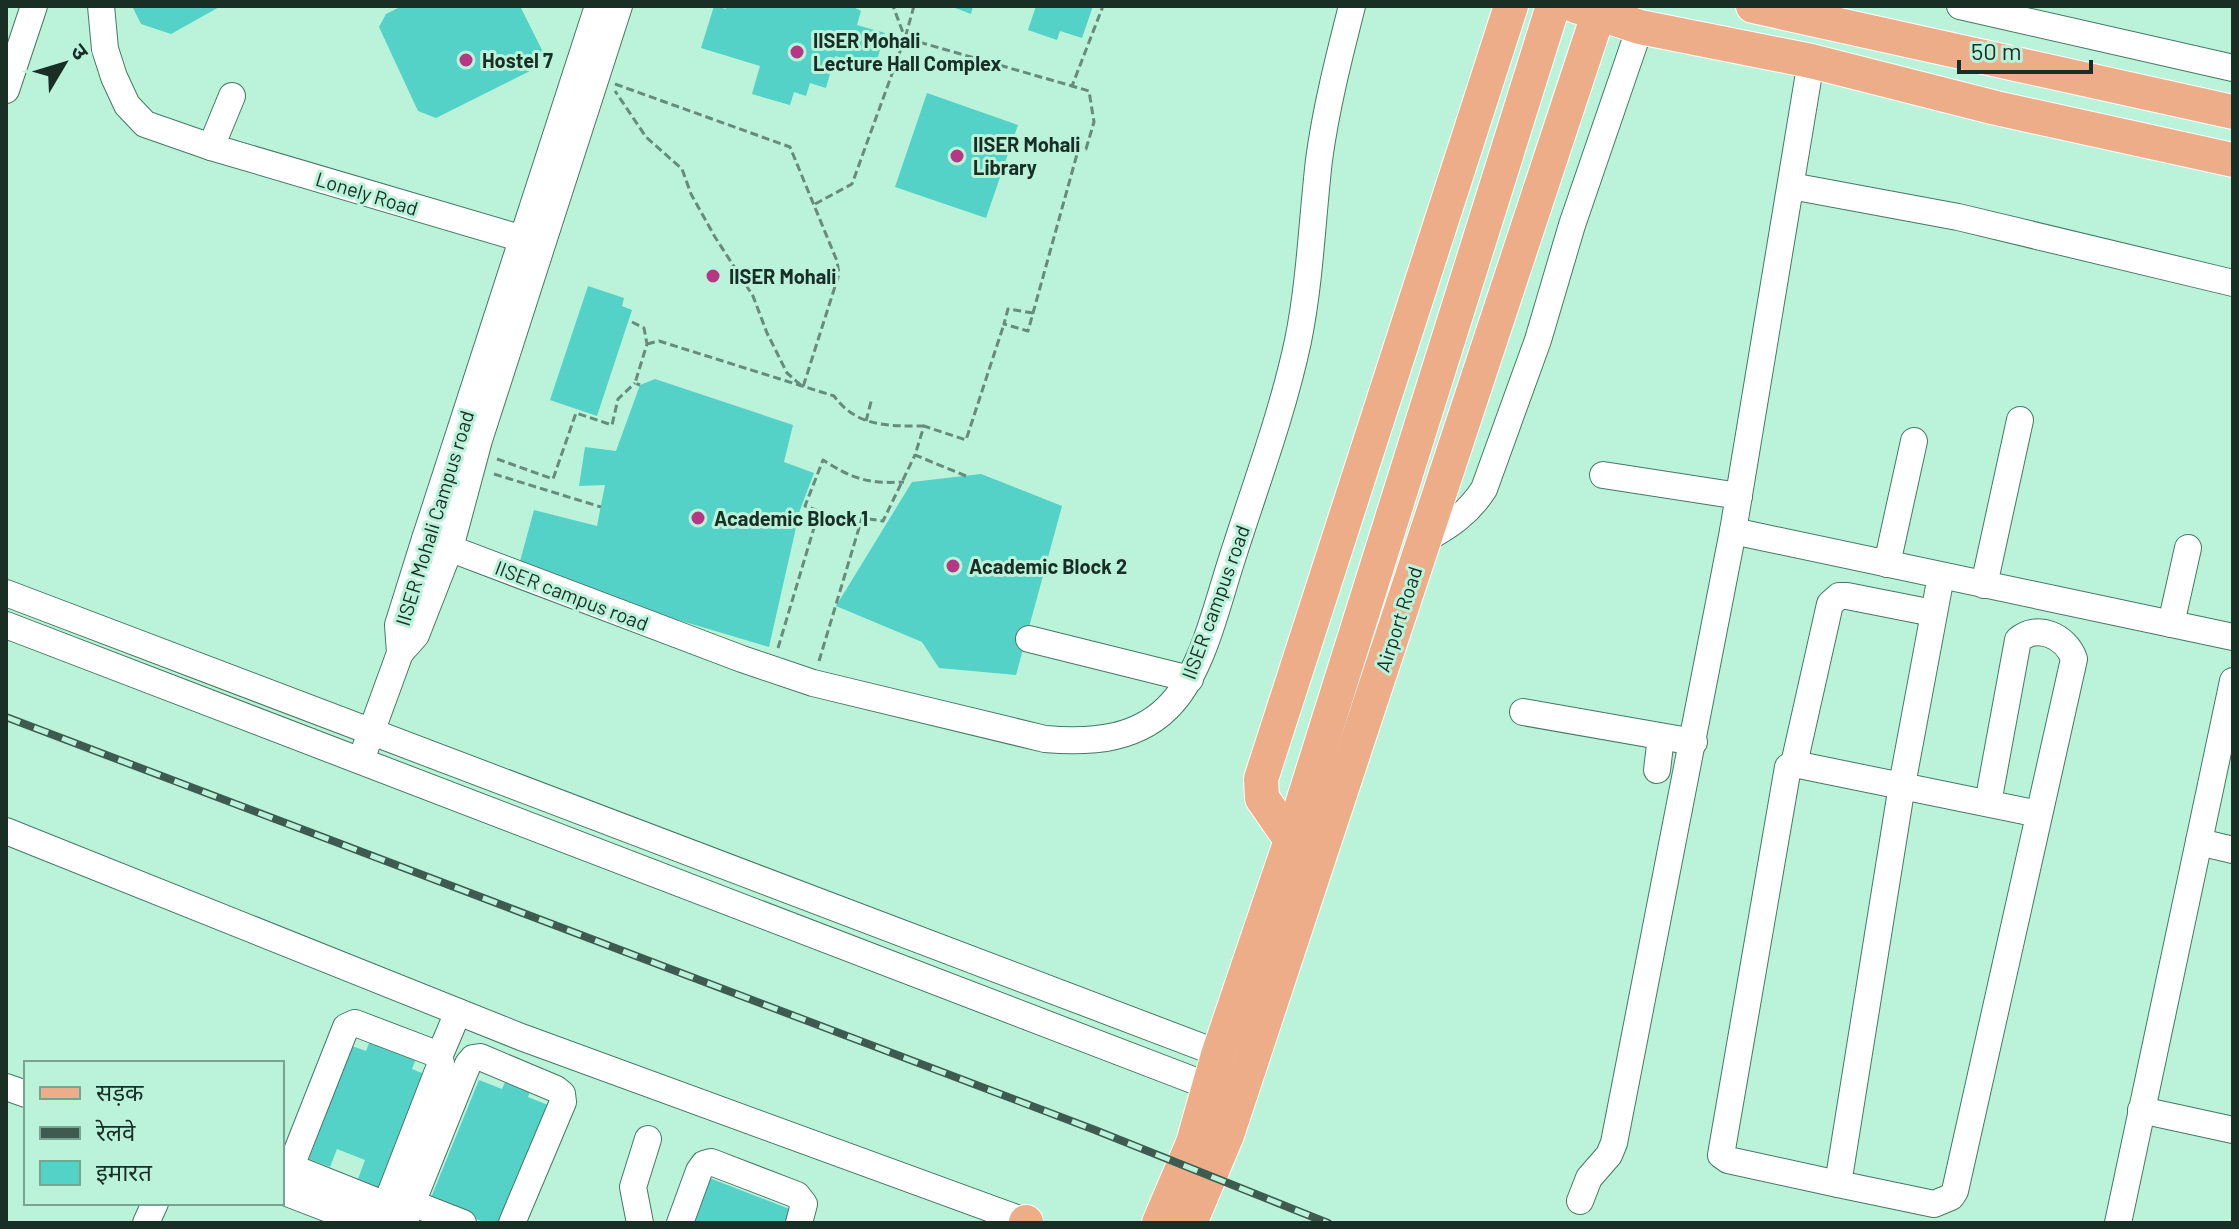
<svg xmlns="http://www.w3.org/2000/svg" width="2239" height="1229" font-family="Barlow,'Noto Sans Devanagari',sans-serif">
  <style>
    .building { fill: #54d2c7 }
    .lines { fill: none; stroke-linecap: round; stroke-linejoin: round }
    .minor-casing { stroke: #457965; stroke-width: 28 }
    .major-casing { stroke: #fff; stroke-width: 36 }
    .path { stroke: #668c7c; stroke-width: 3; stroke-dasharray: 8 4; stroke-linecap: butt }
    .minor { stroke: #fff; stroke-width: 26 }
    .major { stroke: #eead89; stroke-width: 34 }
    .rail-casing { stroke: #3d5b4f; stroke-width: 8 }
    .rail { stroke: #baf2da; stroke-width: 5; stroke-dasharray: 15; stroke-linecap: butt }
    .poi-dot { fill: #b63784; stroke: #baf2da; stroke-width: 3 }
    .labels { text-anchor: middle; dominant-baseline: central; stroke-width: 6; stroke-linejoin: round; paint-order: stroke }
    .poi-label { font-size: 20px; font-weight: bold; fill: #192f26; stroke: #baf2da; text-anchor: start }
    .street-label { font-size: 20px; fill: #192f26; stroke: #baf2da }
  </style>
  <rect width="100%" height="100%" fill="#baf2da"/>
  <g class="building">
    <polygon points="132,6 221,6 171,34 141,24"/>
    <polygon points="402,6 520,6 543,52 534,69 436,118 418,111 379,27 386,14"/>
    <polygon points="714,6 726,9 726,6 852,6 861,11 857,25 885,33 875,67 835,56 826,88 810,83 806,96 794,92 790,105 752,94 760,66 701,48"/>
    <polygon points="950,6 973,6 971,14"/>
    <polygon points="1036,6 1093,6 1082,38 1060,31 1057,40 1028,30"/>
    <polygon points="927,93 1018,125 986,218 895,187"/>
    <polygon points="588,286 624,298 622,306 632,310 597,416 550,400"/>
    <polygon points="655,379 793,425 784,462 814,473 800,510 769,647 574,589 519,565 534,510 597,526 605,485 579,486 585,447 616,451 640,385"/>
    <polygon points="981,474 1062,506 1016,675 939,668 922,642 836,606 912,482"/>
    <polygon points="371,1038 417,1056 412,1069 424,1074 380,1188 358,1179 365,1160 337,1149 330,1167 309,1159 352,1046 366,1051"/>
    <polygon points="507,1078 531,1089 528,1097 553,1107 506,1223 486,1223 430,1200 479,1080 502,1089"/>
    <polygon points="707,1177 792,1210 788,1223 690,1223"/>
  </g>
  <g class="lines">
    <g class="minor-casing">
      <g id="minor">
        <polyline points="101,6 105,49 114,77 127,105 145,124 211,147 523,239"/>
        <polyline points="1960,6 2233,68"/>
        <polyline points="6,90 34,6"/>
        <polyline points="211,147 232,96"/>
        <polyline points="1791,186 1958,217 2233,283"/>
        <polyline points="1603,475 1739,496"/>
        <polyline points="1733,531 2233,637"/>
        <path d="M425,539L742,659L813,683L1045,739C1092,743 1140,740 1173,702C1203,668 1217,605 1231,562C1254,489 1282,416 1298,341C1310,282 1312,221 1319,160C1326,108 1339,57 1352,6"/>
        <path d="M1424,540C1449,526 1468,514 1484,489L1538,340L1572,225L1640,27"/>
        <polyline points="1887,564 1914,441"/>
        <path d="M1941,576L1902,785L1838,1184L1934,1204L1951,1197L1955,1191L2074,659C2066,636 2037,623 2018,640L1988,803"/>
        <polyline points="1984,585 2020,420"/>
        <polyline points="6,593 1236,1060"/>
        <polyline points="2171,624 2188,548"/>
        <polyline points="6,625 1224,1092"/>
        <polyline points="1029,639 1190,679"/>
        <polyline points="400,653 416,635 450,548 479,440 619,6"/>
        <polyline points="1523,712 1694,742"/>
        <polyline points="365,749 400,653 398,625 425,539 598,6"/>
        <polyline points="1794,764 1830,604 1839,596 1847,596 1933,613"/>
        <polyline points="1657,770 1661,737"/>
        <polyline points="6,831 521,1037 1030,1223"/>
        <polyline points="2199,842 2233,850"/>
        <polyline points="439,1057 458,1012"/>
        <polyline points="6,1087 26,1094"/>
        <polyline points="2141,1110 2233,1130"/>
        <polyline points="291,1167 386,1205"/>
        <polyline points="1838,1184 1728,1160 1721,1155 1788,767 1794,764 2039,814"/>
        <polyline points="282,1189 346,1027 355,1023 434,1053 439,1057 441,1063 379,1223"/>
        <polyline points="282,1191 365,1223"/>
        <polyline points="1580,1201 1589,1178 1609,1155 1614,1143 1733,531 1811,61"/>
        <polyline points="412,1203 463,1223"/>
        <polyline points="146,1223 155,1203"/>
        <polyline points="404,1223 468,1064 473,1058 480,1057 556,1089 562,1094 563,1102 512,1223"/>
        <polyline points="640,1223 633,1187 648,1139"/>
        <polyline points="680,1223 699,1171 704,1164 711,1162 797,1195 804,1204 799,1223"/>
        <polyline points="2118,1223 2233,681"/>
      </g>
    </g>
    <g class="major-casing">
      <g id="major">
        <polyline points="1576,6 1640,27 1811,61 1996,108 2233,160"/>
        <polyline points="1753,6 2233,112"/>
        <polyline points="1291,840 1262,798 1261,779 1511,6"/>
        <polyline points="1026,1222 1026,1223"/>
        <polyline points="1159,1223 1193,1143 1218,1055 1291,840 1553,6"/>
        <polyline points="1190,1223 1227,1135 1601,6"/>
      </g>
    </g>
    <g class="path">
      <polyline points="914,6 905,38 1072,86 1103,6"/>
      <polyline points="615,84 790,147 837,261 839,274 803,387 787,373 767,333 753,296 715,237 691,194 682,169 646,137 615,91"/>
      <polyline points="815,204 852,184 905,38 893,6"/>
      <polyline points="1033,313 1008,309 1004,324 1028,331 1033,313 1079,147 1086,149 1094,122 1089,91 1072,86"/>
      <polyline points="632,322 644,328 647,344 635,383 640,385"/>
      <path d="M647,344L659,341L834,396C857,427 887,426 924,426"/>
      <polyline points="866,421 872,398"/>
      <polyline points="497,459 553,479 576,413 612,425 618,399 635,383"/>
      <polyline points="494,474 601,507"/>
      <polyline points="966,476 915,455 924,426 966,440 1004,324"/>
      <path d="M778,648L819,511L805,506L823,460C853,479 868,484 904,482"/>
      <polyline points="819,661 862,518 883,521 915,455"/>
    </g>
    <use href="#minor" class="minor"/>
    <use href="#major" class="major"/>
    <g class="rail-casing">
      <polyline id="rail" points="6,717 1095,1130 1328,1223"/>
    </g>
    <use href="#rail" class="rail"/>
  </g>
  <g class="poi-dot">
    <circle cx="797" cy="52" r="8"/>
    <circle cx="466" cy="60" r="8"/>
    <circle cx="957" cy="156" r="8"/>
    <circle cx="713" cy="276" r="8"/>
    <circle cx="698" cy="518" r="8"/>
    <circle cx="953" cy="566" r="8"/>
  </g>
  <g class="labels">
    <g class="poi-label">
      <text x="813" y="40">IISER Mohali<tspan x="813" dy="23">Lecture Hall Complex</tspan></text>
      <text x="482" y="60">Hostel 7</text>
      <text x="973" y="144">IISER Mohali<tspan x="973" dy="23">Library</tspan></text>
      <text x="729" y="276">IISER Mohali</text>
      <text x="714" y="518">Academic Block 1</text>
      <text x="969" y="566">Academic Block 2</text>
    </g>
    <g class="street-label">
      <text transform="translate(367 193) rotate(17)">Lonely Road</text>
      <text transform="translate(434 518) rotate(-73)">IISER Mohali Campus road</text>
      <text transform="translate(572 595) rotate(21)">IISER campus road</text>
      <text transform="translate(1215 602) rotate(-70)">IISER campus road</text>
      <text transform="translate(1398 619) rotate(-72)">Airport Road</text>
    </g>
  </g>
  <rect width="2239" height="1229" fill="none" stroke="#192f26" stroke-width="16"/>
  <rect x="24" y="1061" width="260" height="144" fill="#baf2da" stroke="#7aa492" stroke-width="2"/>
  <rect x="40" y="1087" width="40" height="12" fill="#eead89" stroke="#7aa492" stroke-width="2"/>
  <text x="96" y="1101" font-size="24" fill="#192f26">सड़क</text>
  <rect x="40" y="1127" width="40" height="12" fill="#3d5b4f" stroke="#7aa492" stroke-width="2"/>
  <text x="96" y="1141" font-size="24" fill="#192f26">रेलवे</text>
  <rect x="40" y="1161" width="40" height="24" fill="#54d2c7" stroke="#7aa492" stroke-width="2"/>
  <text x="96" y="1181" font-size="24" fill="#192f26">इमारत</text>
  <g transform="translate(64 64) rotate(52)" stroke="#baf2da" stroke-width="6" paint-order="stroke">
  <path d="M0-6L14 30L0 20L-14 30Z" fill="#192f26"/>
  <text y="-12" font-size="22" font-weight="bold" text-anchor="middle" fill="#192f26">उ</text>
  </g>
  <path d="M1959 60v12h132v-12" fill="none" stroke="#192f26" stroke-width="4"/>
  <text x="1971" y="60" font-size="24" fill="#192f26" stroke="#baf2da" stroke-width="6" paint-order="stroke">50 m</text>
</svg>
